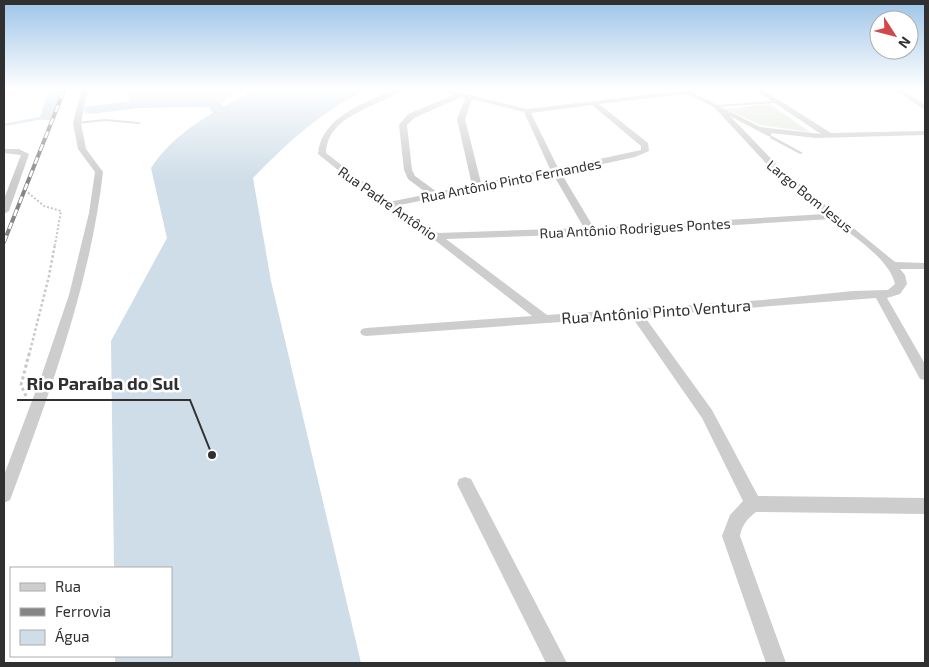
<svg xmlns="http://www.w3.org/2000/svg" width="929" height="667" font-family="'Exo 2',sans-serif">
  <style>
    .green { fill: #e2e8dd }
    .water { fill: #cedde8 }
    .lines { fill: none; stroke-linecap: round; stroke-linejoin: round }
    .stream { stroke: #cedde8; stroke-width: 2.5 }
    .river { fill: #cedde8; fill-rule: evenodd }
    .path-far2 { stroke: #c7c7c7; stroke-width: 2; stroke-dasharray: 2 2; stroke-linecap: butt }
    .path-far1 { stroke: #c7c7c7; stroke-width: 2.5; stroke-dasharray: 2.5 2.5; stroke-linecap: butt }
    .path { stroke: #c7c7c7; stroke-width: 3; stroke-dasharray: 3 3; stroke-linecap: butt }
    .service { fill: #cdcdcd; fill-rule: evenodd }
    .minor { fill: #cdcdcd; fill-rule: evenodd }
    .rail-casing { stroke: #858585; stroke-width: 4 }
    .rail { stroke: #fff; stroke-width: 2.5; stroke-dasharray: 7; stroke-linecap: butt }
    .labels { text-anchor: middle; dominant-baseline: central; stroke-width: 5; stroke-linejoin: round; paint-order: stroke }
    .far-street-label { font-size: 14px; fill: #303030; stroke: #fff }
    .street-label { font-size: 16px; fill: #303030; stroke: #fff }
    .leader { fill: none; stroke: #303030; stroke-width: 2 }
    .callout-dot { fill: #303030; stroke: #fff; stroke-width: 2 }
    .callout-label { font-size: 18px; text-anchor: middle; font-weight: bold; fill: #303030; stroke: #fff; stroke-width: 5; stroke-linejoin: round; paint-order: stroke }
  </style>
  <rect width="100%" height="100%" fill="#fff"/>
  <g class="green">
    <polygon points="129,88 239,88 222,103 168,104 129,101"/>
    <polygon points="770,104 810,132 760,125 726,109"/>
  </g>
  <path class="water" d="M258,88H369C321,112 290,140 253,178L271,281L361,663H115V656H171V568H114L111,341L167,238L151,168C178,128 217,111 258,88Z"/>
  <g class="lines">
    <polyline class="stream" points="4,125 47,117"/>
    <g class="river">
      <polygon points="49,88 63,88 54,117 52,120 42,120 40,117"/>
      <polygon points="214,99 219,100 237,129 234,132 224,132 209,107 139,108 91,114 86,113 84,110 86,107 91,106 139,100"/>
    </g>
    <polyline class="path-far2" points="25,190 44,206 61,211 55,245"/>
    <polyline class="path-far1" points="29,355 49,276 55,244"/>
    <polyline class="path" points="26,396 21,385 29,354"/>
    <g class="service">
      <polygon points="774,101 776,102 775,103 716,107 714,106 716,105"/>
      <polygon points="105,119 139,122 141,123 139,124 105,121 77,124 75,123 77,122"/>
      <polygon points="770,136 772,136 803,153 800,154 770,138"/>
    </g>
    <g class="minor">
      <path d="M82,88H88L81,123L86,149L103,172C90,285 51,389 12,495L10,500L4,503V475L41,377L69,295L89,213L95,172L78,149L73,123Z"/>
      <path d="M397,88H405C379,108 328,113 326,153L389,202L428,194L408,179L404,170L399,125L408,114L454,95L431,88H442L527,109L680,91L678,88H684L760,127L821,134L752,88H760L831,133L925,131V135L816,138L771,133V136H768L730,116L781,169L895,262L925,263V269H900L905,275L907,284L900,294L887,298L925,364V380L920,379L876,298L644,316L712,410L758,496L925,498V514L756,512C747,519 742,525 740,536L786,663H766L722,536L730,515L743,501L702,418L632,317L366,336L362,335L360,332L362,329L366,328L532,316L432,238L384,207L318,154C321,116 367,102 397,88ZM686,94L714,107L775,173L825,214L594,228L561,173L635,157L649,151L648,143L599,104ZM461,97L465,98L457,119L472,185L437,192L415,176L412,170L407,125L414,118ZM472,99L524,112L550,169L481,183L465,119ZM592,105L641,146V150L558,168L531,113ZM553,174L584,228L438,233L395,206ZM831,219C851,235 890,259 895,284L888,290L853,291L763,300L547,315L446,239L591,234Z"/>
      <polygon points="893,88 900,88 925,105 925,110"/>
      <polygon points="4,149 19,149 29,154 9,211 4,214 4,199 21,155 4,153"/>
      <polygon points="465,477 471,479 567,663 546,663 457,484 459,479"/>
    </g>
    <g class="rail-casing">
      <polyline id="rail" points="4,242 65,88"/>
    </g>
    <use href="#rail" class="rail"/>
  </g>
  <linearGradient id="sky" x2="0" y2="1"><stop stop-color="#9dc4e8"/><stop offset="0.49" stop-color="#fff"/><stop offset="1" stop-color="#fff" stop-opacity="0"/></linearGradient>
  <rect width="929" height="181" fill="url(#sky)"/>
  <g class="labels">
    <g class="far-street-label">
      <text transform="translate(511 180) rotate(-11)">Rua Antônio Pinto Fernandes</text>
      <text transform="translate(810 196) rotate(39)">Largo Bom Jesus</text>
      <text transform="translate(388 203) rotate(35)">Rua Padre Antônio</text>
      <text transform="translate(635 228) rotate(-3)">Rua Antônio Rodrigues Pontes</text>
    </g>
    <g class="street-label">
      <text transform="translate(656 311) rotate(-4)">Rua Antônio Pinto Ventura</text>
    </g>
  </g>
  <path class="leader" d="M212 455L190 400H17"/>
  <circle class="callout-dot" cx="212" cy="455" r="5"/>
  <g class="callout-label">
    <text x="103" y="390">Rio Paraíba do Sul</text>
  </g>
  <rect width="929" height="667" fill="none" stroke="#303030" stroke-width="10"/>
  <rect x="10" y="567" width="162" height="90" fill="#ffffff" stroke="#acacac"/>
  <rect x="20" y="583" width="25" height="8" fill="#cdcdcd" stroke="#acacac"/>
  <text x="55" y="592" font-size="15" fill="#303030">Rua</text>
  <rect x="20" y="608" width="25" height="8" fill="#858585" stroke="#acacac"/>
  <text x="55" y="617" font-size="15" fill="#303030">Ferrovia</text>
  <rect x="20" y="630" width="25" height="15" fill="#cedde8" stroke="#acacac"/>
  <text x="55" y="642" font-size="15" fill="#303030">Água</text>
  <g transform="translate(894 35) rotate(126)"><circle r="24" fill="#ffffff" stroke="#acacac"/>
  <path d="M0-4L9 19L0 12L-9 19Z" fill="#d0484b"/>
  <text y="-8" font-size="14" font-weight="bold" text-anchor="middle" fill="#303030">N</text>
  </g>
</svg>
